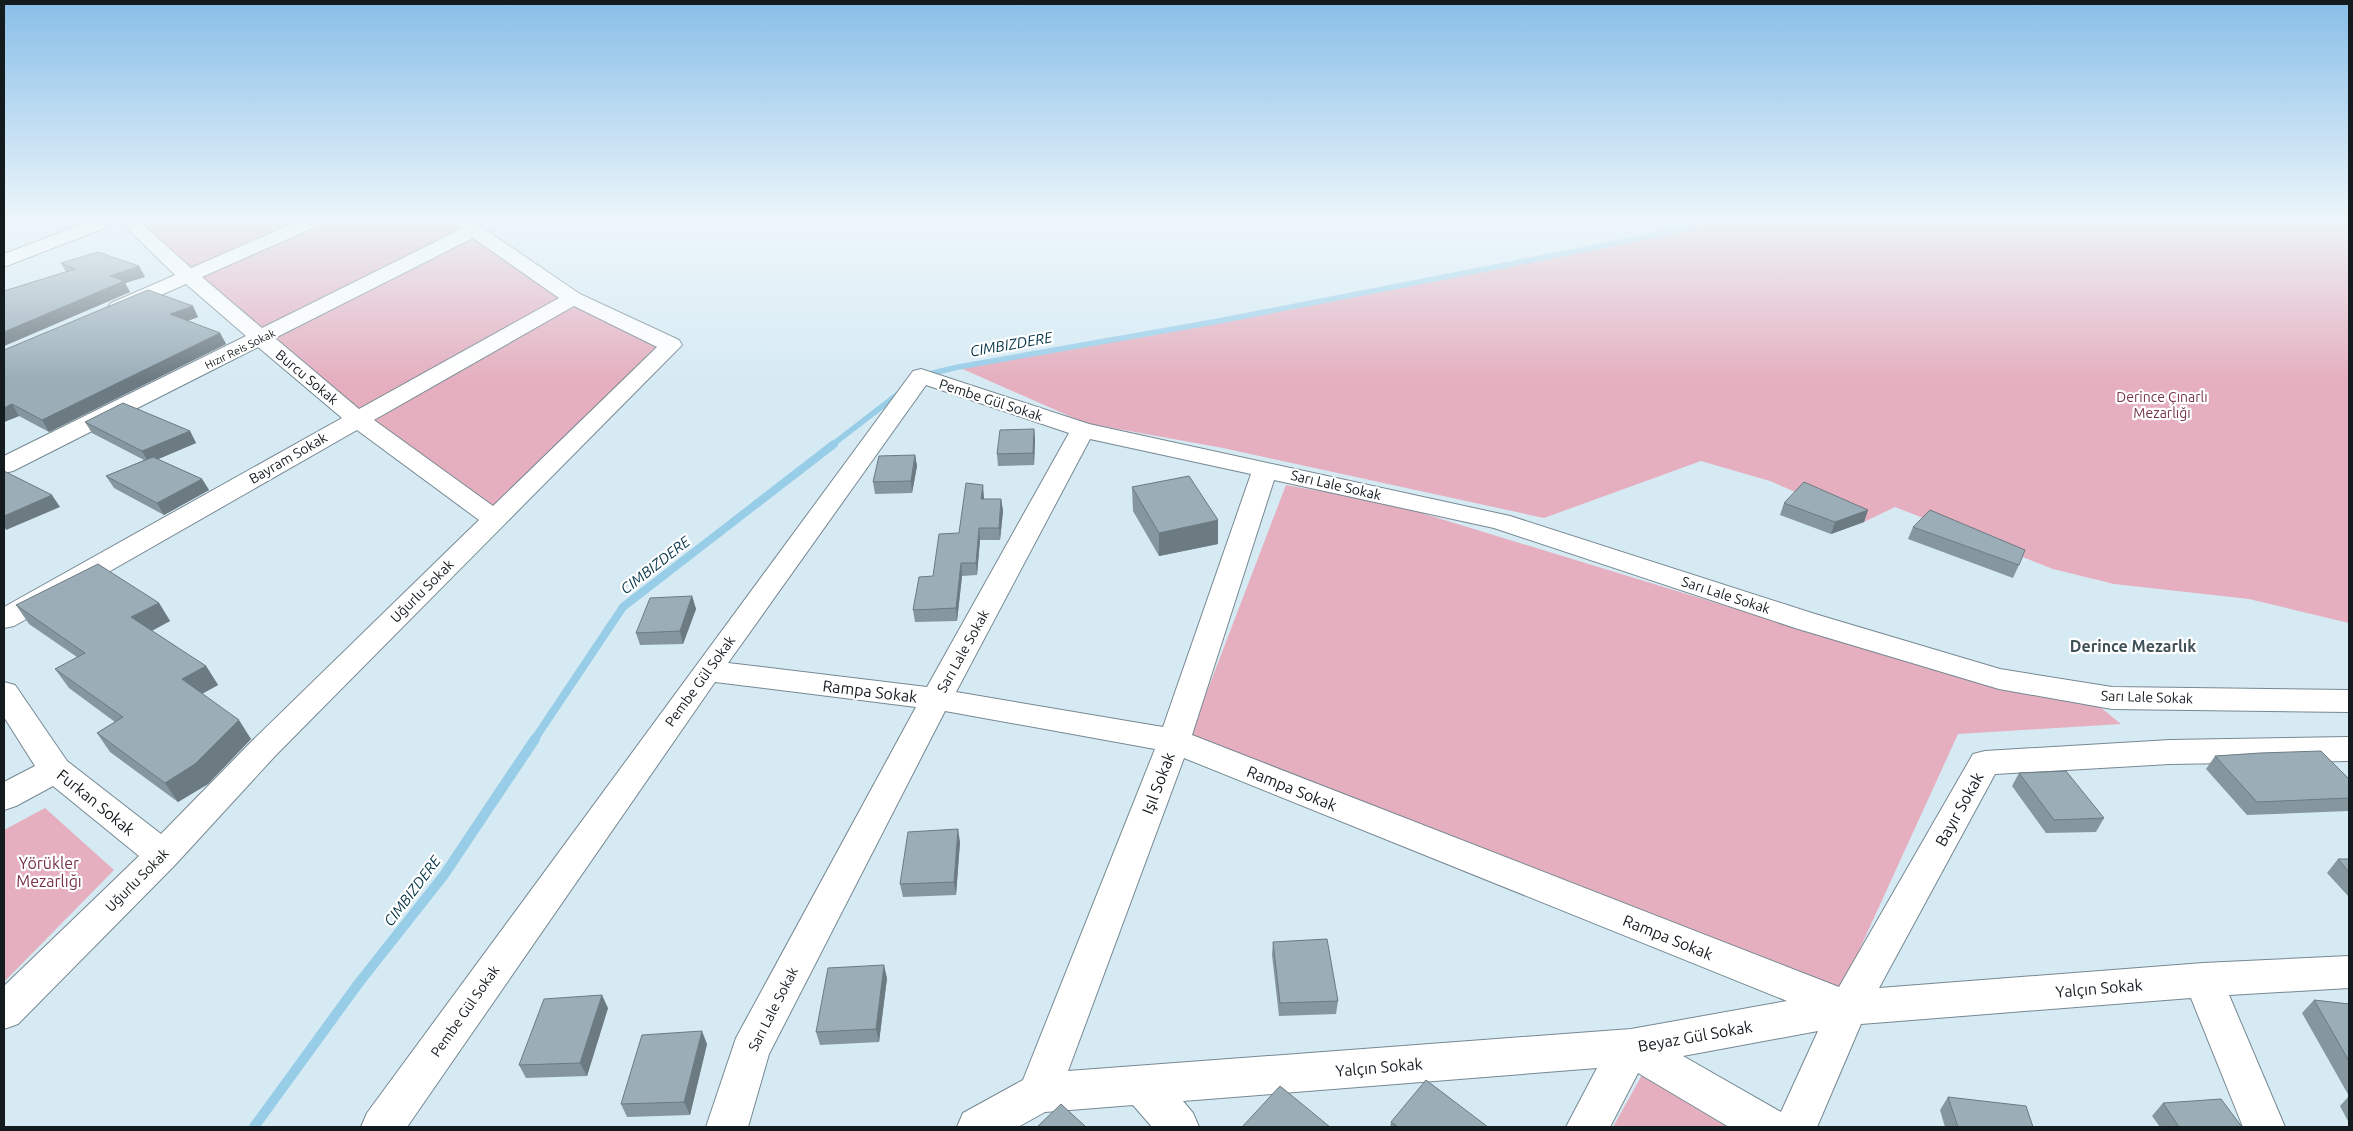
<svg xmlns="http://www.w3.org/2000/svg" width="2353" height="1131" font-family="Ubuntu,sans-serif">
  <style>
    .green { fill: #e5afbf }
    .lines { fill: none; stroke-linecap: round; stroke-linejoin: round }
    .stream-far2 { stroke: #98cde8; stroke-width: 5.5 }
    .stream-far1 { stroke: #98cde8; stroke-width: 8 }
    .stream { stroke: #98cde8; stroke-width: 10 }
    .minor-casing { stroke: #768892; stroke-width: 2 }
    .minor { fill: #fff; fill-rule: evenodd }
    .wall { fill: #85969e }
    .shaded-wall { fill: #6c7a81 }
    .building { fill: #9baeb8; stroke: #6c7a81 }
    .labels { text-anchor: middle; dominant-baseline: central; stroke-width: 4.5; stroke-linejoin: round; paint-order: stroke }
    .far-street-label { font-size: 11px; fill: #141b1f; stroke: #fff }
    .street-label { font-size: 14px; fill: #141b1f; stroke: #fff }
    .park-label { font-size: 14px; fill: #77344c; stroke: #fff }
    .water-label { font-size: 15px; font-style: italic; fill: #053548; stroke: #fff }
    .quarter-label { font-size: 16px; font-weight: bold; fill: #3f5058; stroke: #fff }
    .near-street-label { font-size: 16px; fill: #141b1f; stroke: #fff }
    .near-park-label { font-size: 16px; fill: #77344c; stroke: #fff }
  </style>
  <rect width="100%" height="100%" fill="#d6eaf4"/>
  <g class="green">
    <polygon points="130,222 462,222 573,298 671,345 495,519 188,276"/>
    <polygon points="1698,222 2349,222 2349,623 2249,599 2114,584 2053,569 1895,507 1864,522 1770,481 1701,461 1544,518 1223,448 1085,423 958,367 1219,321 1644,238 1690,228"/>
    <polygon points="1286,485 1392,504 2001,690 2094,702 2121,724 1958,734 1841,990 1190,736"/>
    <polygon points="45,808 114,870 4,982 4,830"/>
    <polygon points="1642,1075 1727,1127 1613,1127"/>
  </g>
  <g class="lines">
    <g class="stream-far2">
      <polyline points="1501,266 1690,228 1698,222"/>
      <polyline points="925,375 958,367 1219,321 1506,265"/>
      <polyline points="832,445 902,391"/>
    </g>
    <polyline class="stream-far1" points="534,740 623,607 834,444"/>
    <polyline class="stream" points="254,1127 358,984 444,875 535,739"/>
    <g class="minor-casing">
      <g id="minor">
        <polygon points="88,222 113,222 110,226 4,267 4,254"/>
        <path d="M121,222H140L191,268L296,222H320L317,226L202,277L262,328L461,229L453,222H474L580,294L679,340L682,345L275,756L175,865L18,1024L4,1029V986L139,856L53,786L16,806L4,810V782L35,766L4,717V682L15,685L67,761L161,834L253,740L479,520L357,430L14,626L4,628V607L342,418L258,347L13,471L4,473V456L246,336L186,284L125,311L118,313L111,311L108,307L111,303L175,275ZM473,238L559,298L359,409L275,338ZM574,306L657,347L493,506L374,420Z"/>
        <path d="M921,369L1089,424L1510,516L1815,614L2000,669L2112,687L2349,690V712L2112,709L1999,689L1795,628L1494,528L1274,480L1192,735L1839,987L1973,754L1985,751L2170,740L2349,737V761L2170,764L1995,774L1879,988L2203,963L2349,956V988L2229,995L2285,1127H2243L2191,998L1861,1024L1817,1127H1729L1638,1073L1610,1127H1566L1597,1068L1183,1101L1193,1113L1199,1127H1152L1133,1105L1045,1112L1018,1127H957L963,1113L1023,1080L1155,749L945,711L769,1054L748,1127H706L736,1038L916,707L715,682L407,1127H361L367,1113L913,371ZM926,385L1069,433L927,687L728,663ZM1090,439L1251,474L1163,727L956,692ZM1184,758L1787,1001L1631,1029L1068,1071ZM1818,1031L1781,1112L1683,1056Z"/>
      </g>
    </g>
    <use href="#minor" class="minor"/>
  </g>
  <g class="wall">
    <polygon points="61,263 139,266 145,277 125,283 130,292 4,346 4,291 66,272"/>
    <polygon points="198,317 188,321 220,333 226,344 49,432 19,416 4,422 4,350"/>
    <polygon points="85,422 190,431 196,443 158,459 202,479 209,490 164,515 114,488 106,476 144,460 92,433"/>
    <polygon points="1034,429 1035,440 1034,465 998,466 997,454"/>
    <polygon points="915,455 917,466 912,493 875,494 873,482"/>
    <polygon points="1132,487 1218,544 1159,556 1133,511"/>
    <polygon points="984,497 984,499 1001,499 1003,511 1000,540 980,540 977,575 962,576 957,621 915,622 913,610 959,533"/>
    <polygon points="1784,503 1868,510 1864,522 1831,534 1780,515"/>
    <polygon points="1913,527 2019,565 2013,578 1908,539"/>
    <polygon points="692,596 696,609 683,644 640,645 636,633"/>
    <polygon points="159,603 170,621 152,631 206,666 218,685 202,694 251,739 208,784 178,802 110,752 97,733 115,722 69,688 55,669 77,657 29,624 16,605"/>
    <polygon points="2215,756 2349,779 2349,811 2247,815 2206,769"/>
    <polygon points="2019,773 2104,818 2096,832 2046,833 2012,786"/>
    <polygon points="960,842 956,895 903,897 900,884"/>
    <polygon points="2338,859 2349,859 2349,897 2327,873"/>
    <polygon points="1273,942 1338,1001 1336,1014 1279,1016 1272,955"/>
    <polygon points="887,978 879,1042 820,1045 816,1032"/>
    <polygon points="2314,1000 2349,1004 2349,1096 2302,1013"/>
    <polygon points="608,1008 587,1076 526,1078 519,1065"/>
    <polygon points="707,1044 690,1115 627,1117 621,1104"/>
    <polygon points="2349,1096 2349,1123 2340,1106"/>
    <polygon points="1948,1097 2033,1127 1945,1127 1940,1110"/>
    <polygon points="2163,1103 2242,1127 2160,1127 2152,1116"/>
    <polygon points="1391,1122 1488,1127 1390,1127"/>
  </g>
  <g class="shaded-wall">
    <polygon points="139,266 145,277 125,283 130,292 4,346 4,332 110,276"/>
    <polygon points="193,306 198,317 176,325 170,314"/>
    <polygon points="220,333 226,344 49,432 42,420"/>
    <polygon points="12,404 19,416 4,422 4,408"/>
    <polygon points="1034,429 1035,440 1034,465 1033,453"/>
    <polygon points="190,431 196,443 149,463 142,451"/>
    <polygon points="915,455 917,466 912,493 911,481"/>
    <polygon points="202,479 209,490 164,515 157,503"/>
    <polygon points="983,485 984,497 983,512 981,499"/>
    <polygon points="52,495 60,507 6,530 4,526 4,516"/>
    <polygon points="1001,499 1003,511 1000,540 999,528"/>
    <polygon points="1868,510 1864,522 1831,534 1835,522"/>
    <polygon points="1218,520 1218,544 1159,556 1159,533"/>
    <polygon points="979,528 980,540 977,575 976,563"/>
    <polygon points="961,563 962,576 957,621 956,608"/>
    <polygon points="692,596 696,609 683,644 680,631"/>
    <polygon points="159,603 170,621 143,635 131,617"/>
    <polygon points="206,666 218,685 194,698 182,679"/>
    <polygon points="239,720 251,739 208,784 178,802 165,783"/>
    <polygon points="958,829 960,842 956,895 954,882"/>
    <polygon points="884,965 887,978 879,1042 876,1029"/>
    <polygon points="602,995 608,1008 587,1076 580,1063"/>
    <polygon points="702,1031 707,1044 690,1115 684,1102"/>
  </g>
  <g class="building">
    <polygon points="98,252 139,266 110,276 124,281 4,332 4,291 75,269 61,263"/>
    <polygon points="148,290 193,306 170,314 220,333 42,420 12,404 4,408 4,350"/>
    <polygon points="123,403 190,431 142,451 85,422"/>
    <polygon points="1034,429 1033,453 997,454 1000,430"/>
    <polygon points="915,455 911,481 873,482 879,456"/>
    <polygon points="153,457 202,479 157,503 106,476"/>
    <polygon points="4,471 52,495 4,516"/>
    <polygon points="1189,476 1218,520 1159,533 1132,487"/>
    <polygon points="1804,482 1868,510 1835,522 1784,503"/>
    <polygon points="966,483 983,485 981,499 1001,499 999,528 979,528 976,563 961,563 956,608 913,610 919,577 933,576 939,534 959,533"/>
    <polygon points="1930,510 2025,550 2019,565 1913,527"/>
    <polygon points="98,564 159,603 131,617 206,666 182,679 239,720 195,764 165,783 97,733 123,717 55,669 85,653 16,605"/>
    <polygon points="692,596 680,631 636,633 650,598"/>
    <polygon points="2321,751 2349,779 2349,798 2257,802 2215,756 2260,753"/>
    <polygon points="2066,771 2104,818 2054,820 2019,773"/>
    <polygon points="958,829 954,882 900,884 908,832"/>
    <polygon points="2338,859 2349,859 2349,872"/>
    <polygon points="1327,939 1338,1001 1280,1003 1273,942"/>
    <polygon points="884,965 876,1029 816,1032 828,968"/>
    <polygon points="602,995 580,1063 519,1065 544,999"/>
    <polygon points="2314,1000 2349,1004 2349,1061"/>
    <polygon points="702,1031 684,1102 621,1104 642,1035"/>
    <polygon points="1426,1080 1488,1127 1398,1127 1391,1122"/>
    <polygon points="1280,1086 1330,1127 1242,1127"/>
    <polygon points="1948,1097 2026,1106 2033,1127 1958,1127"/>
    <polygon points="2221,1099 2242,1127 2179,1127 2163,1103"/>
    <polygon points="1061,1104 1086,1127 1037,1127"/>
  </g>
  <linearGradient id="sky" x2="0" y2="1"><stop stop-color="#88bee8"/><stop offset="0.58" stop-color="#edf6fa"/><stop offset="1" stop-color="#edf6fa" stop-opacity="0"/></linearGradient>
  <rect width="2353" height="380" fill="url(#sky)"/>
  <g class="labels">
    <g class="far-street-label">
      <text transform="translate(240 349) rotate(-26)">Hızır Reis Sokak</text>
    </g>
    <g class="street-label">
      <text transform="translate(307 377) rotate(40)">Burcu Sokak</text>
      <text transform="translate(991 400) rotate(18)">Pembe Gül Sokak</text>
      <text transform="translate(288 458) rotate(-30)">Bayram Sokak</text>
      <text transform="translate(1336 485) rotate(13)">Sarı Lale Sokak</text>
      <text transform="translate(422 591) rotate(-45)">Uğurlu Sokak</text>
      <text transform="translate(1726 595) rotate(18)">Sarı Lale Sokak</text>
      <text transform="translate(963 651) rotate(-61)">Sarı Lale Sokak</text>
      <text transform="translate(700 681) rotate(-54)">Pembe Gül Sokak</text>
      <text transform="translate(2147 697) rotate(2)">Sarı Lale Sokak</text>
      <text transform="translate(137 880) rotate(-45)">Uğurlu Sokak</text>
      <text transform="translate(773 1009) rotate(-63)">Sarı Lale Sokak</text>
      <text transform="translate(465 1011) rotate(-55)">Pembe Gül Sokak</text>
    </g>
    <g class="park-label">
      <text x="2162" y="397">Derince Çınarlı<tspan x="2162" dy="16">Mezarlığı</tspan></text>
    </g>
    <g class="water-label">
      <text transform="translate(1011 344) rotate(-10)">CIMBIZDERE</text>
      <text transform="translate(655 565) rotate(-38)">CIMBIZDERE</text>
      <text transform="translate(412 891) rotate(-53)">CIMBIZDERE</text>
    </g>
    <g class="quarter-label">
      <text x="2133" y="646">Derince Mezarlık</text>
    </g>
    <g class="near-street-label">
      <text transform="translate(870 691) rotate(7)">Rampa Sokak</text>
      <text transform="translate(1158 783) rotate(-69)">Işıl Sokak</text>
      <text transform="translate(1292 788) rotate(22)">Rampa Sokak</text>
      <text transform="translate(96 802) rotate(39)">Furkan Sokak</text>
      <text transform="translate(1959 809) rotate(-61)">Bayır Sokak</text>
      <text transform="translate(1668 937) rotate(22)">Rampa Sokak</text>
      <text transform="translate(2099 988) rotate(-5)">Yalçın Sokak</text>
      <text transform="translate(1695 1036) rotate(-10)">Beyaz Gül Sokak</text>
      <text transform="translate(1379 1067) rotate(-5)">Yalçın Sokak</text>
    </g>
    <g class="near-park-label">
      <text x="49" y="863">Yörükler<tspan x="49" dy="18">Mezarlığı</tspan></text>
    </g>
  </g>
  <rect width="2353" height="1131" fill="none" stroke="#141b1f" stroke-width="10"/>
</svg>
